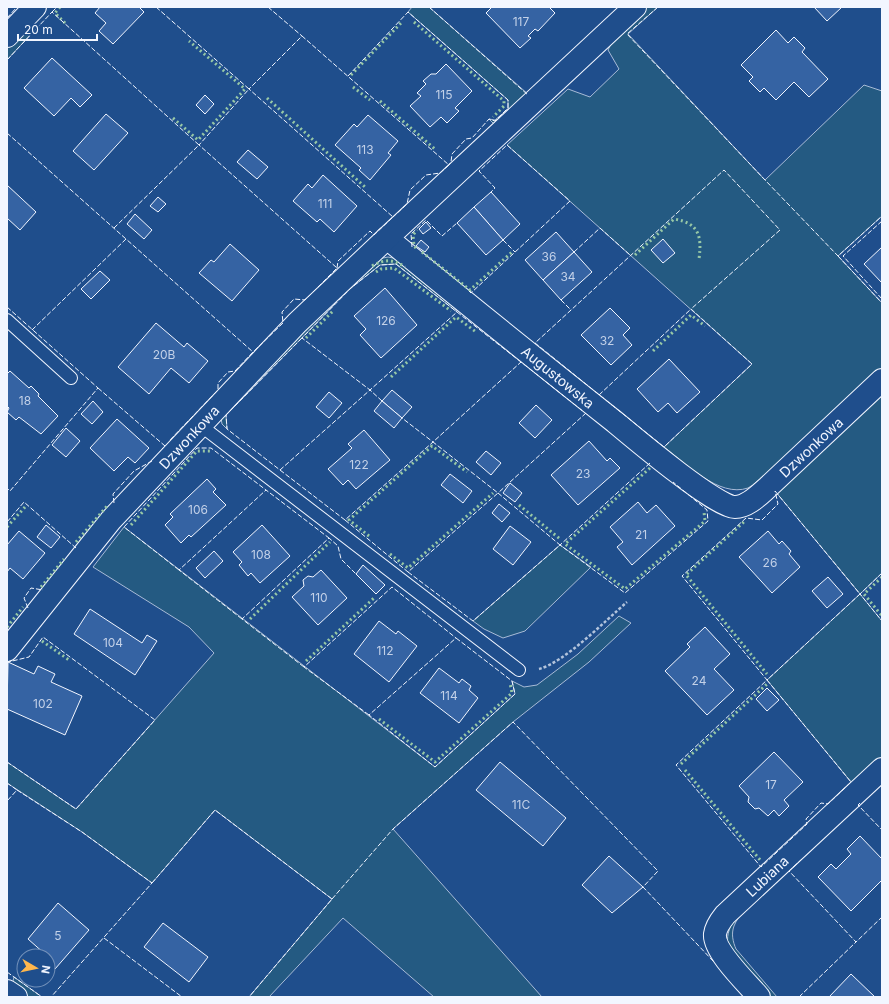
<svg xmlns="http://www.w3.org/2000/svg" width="889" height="1004" font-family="Inter,sans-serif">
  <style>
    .green { fill: #245a82; stroke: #a8bbd7 }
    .building { fill: #3563a3; stroke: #f2f6ff }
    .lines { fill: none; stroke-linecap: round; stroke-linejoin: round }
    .lane-casing { stroke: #f2f6ff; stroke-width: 14 }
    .street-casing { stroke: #f2f6ff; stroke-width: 24 }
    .path { stroke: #b3c4dc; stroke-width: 2.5; stroke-dasharray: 3 2; stroke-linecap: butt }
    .lane { stroke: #1f4e8c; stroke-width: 12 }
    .street { stroke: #1f4e8c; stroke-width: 22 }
    .hedge { stroke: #97c8a6; stroke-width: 3; stroke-dasharray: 2 3; stroke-linecap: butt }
    .fence { stroke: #f2f6ff; stroke-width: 1; stroke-dasharray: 5 2; stroke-linecap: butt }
    .labels { text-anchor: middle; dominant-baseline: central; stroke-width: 3; stroke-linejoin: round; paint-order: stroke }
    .number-label { font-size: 12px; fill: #c3d1e8 }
    .street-label { font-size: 14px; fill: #f2f6ff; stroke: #1f4e8c }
  </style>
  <rect width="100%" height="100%" fill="#1f4e8c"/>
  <g class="green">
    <polygon points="412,7 429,7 529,95 495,125 489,119 495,120 508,109 508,100 408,12"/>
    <path d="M647,7H658L628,34L765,180L864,85L882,91V216L838,256L882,303V369L765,475C760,478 754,485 748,488C719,498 685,463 664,447L752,364L507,145L568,89L590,97L619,69L608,50L615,36Z"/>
    <polygon points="25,27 31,34 7,60 7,46"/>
    <polygon points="388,257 398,259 451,300 457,312 396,264 380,265 351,288 349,282 378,259"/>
    <polygon points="331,301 335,304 226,415 227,429 222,424 221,418"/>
    <polygon points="882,392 882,573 860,594 882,621 882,763 832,800 851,782 767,680 860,594 775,491"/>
    <polygon points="124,527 435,767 515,694 512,681 524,687 537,685 578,654 619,616 631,623 589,662 513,722 393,829 542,997 434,997 343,918 269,997 249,997 332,899 215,810 152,883 82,832 7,783 7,762 76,809 214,653 189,627 93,567"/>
    <polygon points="560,545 591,567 525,631 503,638 484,629 473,621"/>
    <path d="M858,805C836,826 813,849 790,870C772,886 743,904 734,926C731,934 733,942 736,949L777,997H771C760,985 731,957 728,944C726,934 731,925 735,917Z"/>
    <polygon points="14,977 42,997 28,997 12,985"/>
  </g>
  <g class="building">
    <polygon points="100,7 139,7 144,12 113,44 99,31 106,23 95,13"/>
    <polygon points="492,7 549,7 555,13 538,31 535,29 528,36 531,38 520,48 486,13"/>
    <polygon points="814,7 842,7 827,21"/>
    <polygon points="776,30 788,43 794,37 805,48 802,52 828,79 809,97 794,82 776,100 764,88 760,92 749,81 753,77 741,65"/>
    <polygon points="52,58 92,95 80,107 71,98 54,116 24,88"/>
    <polygon points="446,64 472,91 455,108 459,111 447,123 441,117 430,127 410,106 421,96 417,93 426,84 423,81 431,74 436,74"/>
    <polygon points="205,95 214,104 205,114 196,105"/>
    <polygon points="106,114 128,133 94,170 73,151"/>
    <polygon points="368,115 398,141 388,153 391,155 370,180 359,170 361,168 335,145 354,124 357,127"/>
    <polygon points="248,150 268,167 257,179 237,162"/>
    <polygon points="323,175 357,206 334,232 320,219 317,222 293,201 308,184 312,188"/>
    <polygon points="7,185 36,212 20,230 7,218"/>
    <polygon points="491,192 520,224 503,240 474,207"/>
    <polygon points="158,197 166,204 158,212 150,206"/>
    <polygon points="474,207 503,240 486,255 457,223"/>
    <polygon points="135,214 152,230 144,239 127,224"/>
    <polygon points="426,222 431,228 423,234 419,229"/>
    <polygon points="556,232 574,252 543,280 525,260"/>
    <polygon points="663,239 675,253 663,263 651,250"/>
    <polygon points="421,240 429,247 425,252 416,246"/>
    <polygon points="230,244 259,270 232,301 199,273 211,260 214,262"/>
    <polygon points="882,247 882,283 864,264"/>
    <polygon points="574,252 592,272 561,300 543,280"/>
    <polygon points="100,271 110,280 91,299 81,289"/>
    <polygon points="385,288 417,325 381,358 360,335 366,329 354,316"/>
    <polygon points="610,308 630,328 623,335 632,345 611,365 581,335"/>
    <polygon points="156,323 184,347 187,343 208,361 189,383 171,368 149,394 118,367"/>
    <polygon points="669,359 700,392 677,413 668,403 658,412 637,389"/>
    <polygon points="10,371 29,388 31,386 39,394 38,396 58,416 41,434 19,417 16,420 7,412 9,408 7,406 7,374"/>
    <polygon points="392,390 412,407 402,418 382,401"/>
    <polygon points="329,392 342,403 329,418 316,407"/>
    <polygon points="93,401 103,412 92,424 81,414"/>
    <polygon points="382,401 402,418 394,428 374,411"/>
    <polygon points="536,405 552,420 535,438 519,423"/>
    <polygon points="117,419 149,448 135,463 128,457 114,471 90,448"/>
    <polygon points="66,428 80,441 66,457 52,445"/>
    <polygon points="364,430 390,460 356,489 348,480 343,485 328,469 352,448 348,444"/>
    <polygon points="589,441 607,461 610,458 620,468 578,505 551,475"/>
    <polygon points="486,451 501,463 491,475 476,462"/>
    <polygon points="450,474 472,491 463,503 441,485"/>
    <polygon points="207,479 216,489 213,492 226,505 191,537 189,535 181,543 165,525 173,517 170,514"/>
    <polygon points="510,483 522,493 515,502 503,493"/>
    <polygon points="638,502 647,513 656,505 675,526 632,565 617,547 623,542 610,527"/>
    <polygon points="499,504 510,513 502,522 492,513"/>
    <polygon points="46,525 60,537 51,548 37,537"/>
    <polygon points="262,525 290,556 260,583 251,573 248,576 239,565 242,562 233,552"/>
    <polygon points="510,526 531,542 513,565 493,549"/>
    <polygon points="19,531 45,553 23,579 10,568 7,572 7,545"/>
    <polygon points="768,531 779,544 782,541 791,551 789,554 800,567 772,593 739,557"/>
    <polygon points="214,551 223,561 205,578 196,568"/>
    <polygon points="363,565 385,585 376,594 356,574"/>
    <polygon points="321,570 347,598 318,625 292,597 304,586 303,580 308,576 313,577"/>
    <polygon points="828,577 843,594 827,608 812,591"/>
    <polygon points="90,609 142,643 147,635 157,641 135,675 74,634"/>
    <polygon points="379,621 396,634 398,631 417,646 389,682 354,654"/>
    <polygon points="705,627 730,654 714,669 734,690 707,715 665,671 690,647 687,644"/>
    <polygon points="8,662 34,674 38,666 55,674 51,682 82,696 65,735 7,709"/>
    <polygon points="439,668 459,683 462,679 471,686 469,690 478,698 459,723 420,693"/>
    <polygon points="767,688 779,700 767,711 756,699"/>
    <polygon points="774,752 803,782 784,800 789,806 779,816 774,810 768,816 759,808 755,809 748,802 749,797 739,786"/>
    <polygon points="500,762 566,818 543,846 476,790"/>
    <polygon points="860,836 882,859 882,880 851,911 818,877 831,864 836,869 851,854 847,849"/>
    <polygon points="609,856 643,887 612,913 582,885"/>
    <polygon points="58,903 89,930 55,969 48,963 48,956 43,956 45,954 28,939"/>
    <polygon points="163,923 208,957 189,982 144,947"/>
    <polygon points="851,974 875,997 829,997"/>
  </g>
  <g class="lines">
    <g class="lane-casing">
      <g id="lane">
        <polyline points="7,320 71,378"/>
        <polyline points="200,425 519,670"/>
      </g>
    </g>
    <g class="street-casing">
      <g id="street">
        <polyline points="7,36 35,7"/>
        <path d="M387,238C462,300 538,361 615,422C633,437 717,508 735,507C748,507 760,494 768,487L882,380"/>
        <polyline points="7,650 111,520 297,323 387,238 635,7"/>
        <polyline points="7,991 16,997"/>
        <path d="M759,997C748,984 713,951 715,934C716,926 721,920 725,915L882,769"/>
      </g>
    </g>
    <path class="path" d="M539,669C565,662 605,621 627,602"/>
    <use href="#lane" class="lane"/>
    <use href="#street" class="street"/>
    <g class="hedge">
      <polyline points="60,7 55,13 66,24"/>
      <polyline points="414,22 504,101 504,106 493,117"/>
      <polyline points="351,75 401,23"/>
      <polyline points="353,87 370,100"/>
      <polyline points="267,98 365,187"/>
      <polyline points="380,101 436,150"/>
      <polyline points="173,118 198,140 245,89 189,41"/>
      <polyline points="416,248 414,246 413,235 417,230"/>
      <polyline points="422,252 470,290 512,252"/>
      <path d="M635,255L674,219C699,223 702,236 699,259"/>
      <path d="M372,266C384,259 393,259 405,267"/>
      <polyline points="376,272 381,269 394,268 451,311"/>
      <polyline points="306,338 333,311"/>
      <polyline points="653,351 691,315 705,326"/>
      <polyline points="391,377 456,317 476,332"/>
      <polyline points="650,468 565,544 625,589 705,521 704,512"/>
      <polyline points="519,505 560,539"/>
      <polyline points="131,525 197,451 212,451"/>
      <polyline points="7,527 25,507"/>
      <polyline points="369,536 349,520 432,446 467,472"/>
      <polyline points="76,542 107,506"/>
      <polyline points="390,554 408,568 493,493"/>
      <polyline points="687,574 746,520"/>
      <polyline points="687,576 767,674"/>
      <polyline points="882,577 864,594 882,616"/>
      <polyline points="41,587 64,559"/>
      <polyline points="250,619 330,542"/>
      <polyline points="7,627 23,607"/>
      <polyline points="42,641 69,660"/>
      <polyline points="306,661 374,598"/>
      <polyline points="379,719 435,762 512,693 510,683"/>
      <polyline points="681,764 767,684"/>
      <polyline points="685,770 761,861"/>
    </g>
    <g class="fence">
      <polyline points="156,7 249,89 199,145 337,268 305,300 294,299 282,312 283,323 253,352"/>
      <polyline points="268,7 302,36"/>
      <polyline points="429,7 528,95"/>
      <polyline points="658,7 627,34 765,180 838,256 882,216"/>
      <polyline points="52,12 57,7"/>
      <polyline points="7,18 17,7"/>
      <polyline points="7,60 52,12 199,145 114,228"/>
      <polyline points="348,76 408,12 508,100 508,108 495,121 489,119 472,138 466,139 452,154 451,162 449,165"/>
      <polyline points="7,133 126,239"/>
      <polyline points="882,221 843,256 882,299"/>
      <polyline points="503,240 515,252"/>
      <polyline points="412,247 411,234 426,220 442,236 457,223"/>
      <polyline points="574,252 600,228 630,255"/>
      <polyline points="838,256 882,303"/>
      <polyline points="337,268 338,261 370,231 374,235 393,217 249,89 302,36 449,165 440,173 426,175 410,190 407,204 393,217"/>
      <polyline points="469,291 471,293 570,201 507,145 479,171 495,188 491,192"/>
      <polyline points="561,300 571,310"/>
      <polyline points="7,307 98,388 10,491 7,488"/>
      <polyline points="32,330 126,239 253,352 235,371 228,372 218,383 218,390 170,440"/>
      <polyline points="302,338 226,415 227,429 280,470 370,390 302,338 351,288 380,265 396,264 457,312"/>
      <polyline points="98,388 165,446 162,449"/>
      <polyline points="599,395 691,309 752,364 664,447 535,343 724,170 780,230 691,309"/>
      <polyline points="382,401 370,390 457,312 521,362"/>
      <polyline points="650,463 560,545 625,593 708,521 707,510 673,482"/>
      <polyline points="280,470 345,520 433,442 402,418"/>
      <polygon points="775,491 860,594 767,680 682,576 746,518 762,520 778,504"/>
      <polyline points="114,503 113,494 134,471 152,461"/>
      <polyline points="345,520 408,572 498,493 433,442 521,362 584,412"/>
      <polyline points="7,522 24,502 76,548"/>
      <polyline points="179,570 124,527 197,448 211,448 266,490"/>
      <polyline points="408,572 473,621 560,545 498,493 586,413 588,415"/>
      <polyline points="882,573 860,594 882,621"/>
      <polyline points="28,608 24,598 31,588 43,590"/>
      <polyline points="242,619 179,570 266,490 329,538"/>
      <polygon points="456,638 512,681 515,694 435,767 369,715"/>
      <polyline points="304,667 242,619 329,538 338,546 341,559 356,574"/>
      <polygon points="767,680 851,782 828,804 821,803 806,819 807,824 761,867 676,765"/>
      <polyline points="369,715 304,667 392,587 456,638"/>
      <polyline points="7,762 76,809 155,720 43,637 29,657 8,662"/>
      <polyline points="7,783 17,790 7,801"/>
      <polyline points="17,790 82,832 152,883 51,997"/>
      <polyline points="860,803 858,805 882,830"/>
      <polyline points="802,859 789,871 856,942 882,917"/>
      <polyline points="152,883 215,810 332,899 249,997"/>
      <polyline points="332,899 393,829 513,722 658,871 643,887 714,962"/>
      <polyline points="104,938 182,997"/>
      <polyline points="7,972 42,997"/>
      <polyline points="799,997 856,942"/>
    </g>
  </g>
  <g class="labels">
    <g class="number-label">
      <text x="521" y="21">117</text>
      <text x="444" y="94">115</text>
      <text x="365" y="149">113</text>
      <text x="325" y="203">111</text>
      <text x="549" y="256">36</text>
      <text x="568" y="276">34</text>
      <text x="386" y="320">126</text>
      <text x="607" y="340">32</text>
      <text x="164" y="354">20B</text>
      <text x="25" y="400">18</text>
      <text x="359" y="464">122</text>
      <text x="583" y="473">23</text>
      <text x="198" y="509">106</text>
      <text x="641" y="534">21</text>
      <text x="261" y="554">108</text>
      <text x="770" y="562">26</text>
      <text x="319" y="597">110</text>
      <text x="113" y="642">104</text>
      <text x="385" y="650">112</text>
      <text x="699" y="680">24</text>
      <text x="449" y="695">114</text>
      <text x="43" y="703">102</text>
      <text x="771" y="784">17</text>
      <text x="521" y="804">11C</text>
      <text x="58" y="935">5</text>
    </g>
    <g class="street-label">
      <text transform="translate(558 377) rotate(39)">Augustowska</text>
      <text transform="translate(189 437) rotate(-47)">Dzwonkowa</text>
      <text transform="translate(811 447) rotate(-43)">Dzwonkowa</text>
      <text transform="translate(767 876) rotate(-43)">Lubiana</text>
    </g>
  </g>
  <rect width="889" height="1004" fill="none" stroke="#f2f6ff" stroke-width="16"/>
  <g transform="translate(36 968) rotate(99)"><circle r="19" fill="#1f4e8c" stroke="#7391ba"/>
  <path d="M0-3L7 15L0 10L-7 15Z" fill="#ffb74d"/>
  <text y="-6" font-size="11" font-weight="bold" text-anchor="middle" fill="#f2f6ff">N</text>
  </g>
  <path d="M18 34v6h79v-6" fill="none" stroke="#f2f6ff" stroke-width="2"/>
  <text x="24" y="34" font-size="12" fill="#f2f6ff" stroke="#1f4e8c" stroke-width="3" paint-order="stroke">20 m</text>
</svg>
